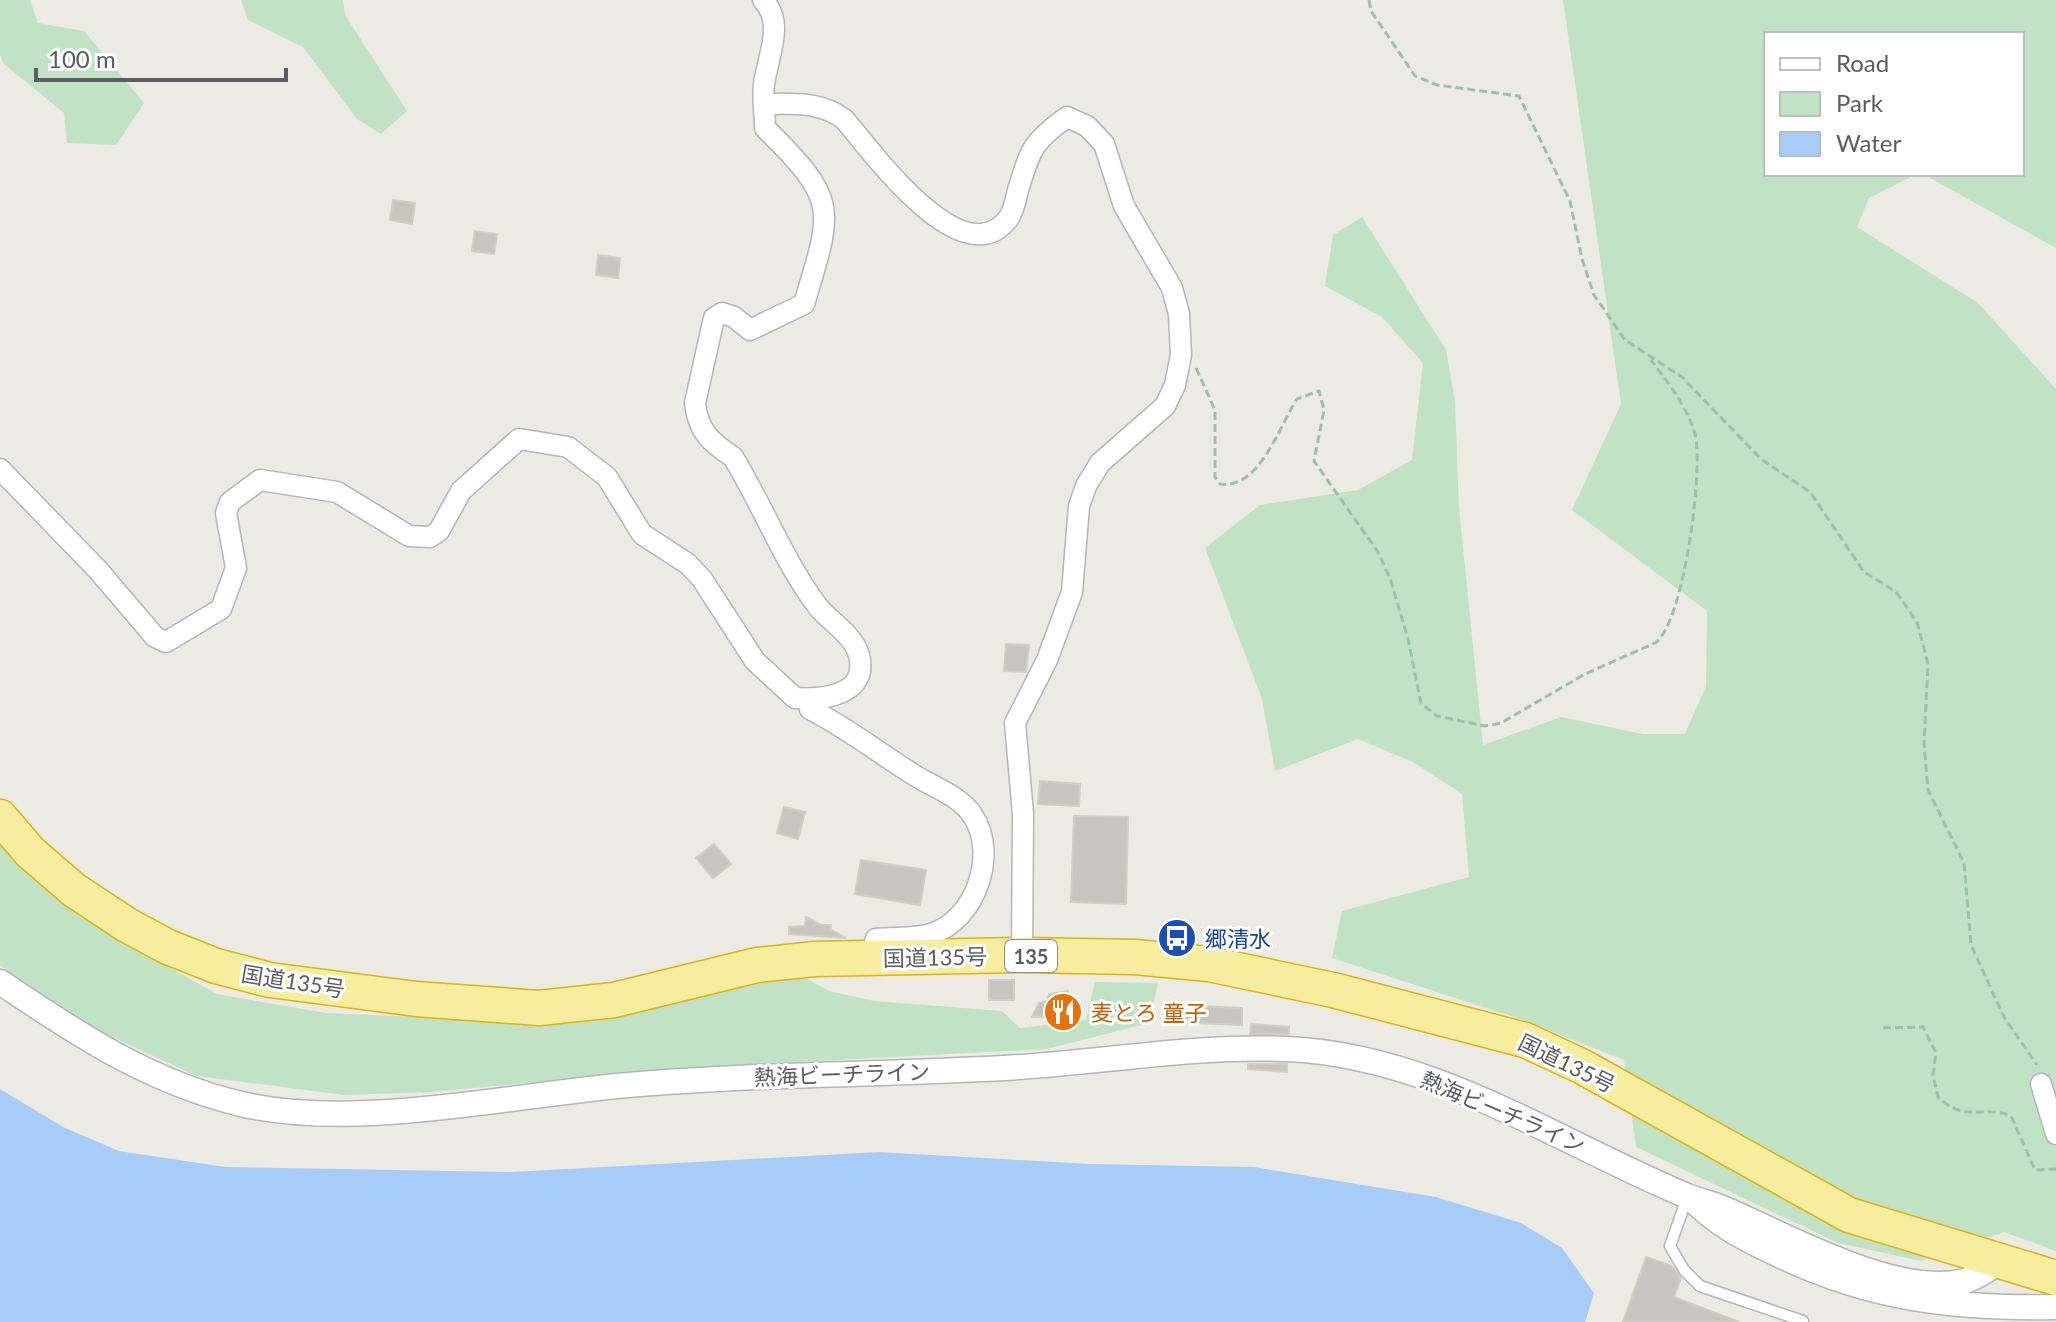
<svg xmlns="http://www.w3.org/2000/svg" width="2056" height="1322" font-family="Lato,'Noto Sans JP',sans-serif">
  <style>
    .green { fill: #c1e2c5 }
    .water { fill: #a8ccf8 }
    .building { fill: #c8c5c0; stroke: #d1cec2; stroke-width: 2 }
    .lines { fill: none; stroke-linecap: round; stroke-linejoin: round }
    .service-casing { stroke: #b3b5b9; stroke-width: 13 }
    .minor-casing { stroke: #b3b5b9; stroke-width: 23 }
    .tertiary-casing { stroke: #b3b5b9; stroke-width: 27 }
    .trunk-casing { stroke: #ddb412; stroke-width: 37 }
    .path { stroke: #9bc2aa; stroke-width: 3; stroke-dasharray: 8 4; stroke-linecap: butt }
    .service { stroke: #fff; stroke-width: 10 }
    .minor { stroke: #fff; stroke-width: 20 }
    .tertiary { stroke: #fff; stroke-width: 24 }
    .trunk { stroke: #f6ed9f; stroke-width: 34 }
    .labels { text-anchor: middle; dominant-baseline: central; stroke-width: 6; stroke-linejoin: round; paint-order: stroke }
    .shield { fill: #fff; stroke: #8c8e91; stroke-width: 2 }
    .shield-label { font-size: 20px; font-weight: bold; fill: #5b5d62 }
    .transit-label { font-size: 22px; fill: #164399; stroke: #fff; text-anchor: start }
    .street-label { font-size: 22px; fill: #5b5d62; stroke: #fff }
    .food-label { font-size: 22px; fill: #c56008; stroke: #fff; text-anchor: start }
  </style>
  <rect width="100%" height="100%" fill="#ecebe3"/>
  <g class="green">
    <polygon points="0,0 30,0 38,23 84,31 144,103 116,145 67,143 64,113 4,64 0,55"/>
    <polygon points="241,0 343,0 345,15 407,111 381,134 357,119 303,47 248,20"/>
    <polygon points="1563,0 2056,0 2056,248 1923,174 2022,174 2022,34 1766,34 1766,174 1917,174 1869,198 1857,227 1978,303 2056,389 2056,1251 2004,1232 1921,1261 1838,1243 1636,1147 1624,1060 1523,1020 1332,958 1342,911 1469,877 1462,794 1413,762 1358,739 1275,771 1262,699 1205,548 1260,505 1358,490 1412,460 1423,363 1382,317 1325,286 1333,235 1362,217 1446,350 1455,401 1459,508 1483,745 1561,717 1643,734 1685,734 1706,686 1707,611 1572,510 1621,404"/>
    <polygon points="0,839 80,917 217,994 326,1013 538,1022 745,978 807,979 829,991 874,1001 1002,1011 1020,1028 1086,1020 1095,982 1158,983 1149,1023 1047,1049 686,1068 432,1092 344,1095 197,1076 71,1018 0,965"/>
  </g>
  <polygon class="water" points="0,1089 63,1127 119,1151 225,1167 512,1172 879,1152 1089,1164 1254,1167 1436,1197 1521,1223 1562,1248 1594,1293 1585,1322 0,1322"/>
  <g class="building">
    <polygon points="393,200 415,203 412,224 390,220"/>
    <polygon points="475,231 497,234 494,254 472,251"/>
    <polygon points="598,255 620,258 618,278 596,275"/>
    <polygon points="1006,644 1029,645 1026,672 1004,671"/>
    <polygon points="1040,781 1080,784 1079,806 1038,804"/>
    <polygon points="784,807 805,812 798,839 777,833"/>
    <polygon points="1074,816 1128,817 1126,904 1071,902"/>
    <polygon points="714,844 731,864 713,878 696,858"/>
    <polygon points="861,860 926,870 920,905 855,894"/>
    <polygon points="806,917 821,925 831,925 831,930 846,938 789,934 789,927 805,926"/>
    <rect x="989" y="980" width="25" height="20"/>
    <polygon points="1068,991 1069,1016 1032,1017 1039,1003 1048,1001 1049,994"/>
    <polygon points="1171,1005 1242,1008 1242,1025 1170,1022"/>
    <polygon points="1251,1024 1289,1027 1289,1034 1250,1034"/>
    <polygon points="1248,1064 1287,1064 1287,1072 1248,1069"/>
    <polygon points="1646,1257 1672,1266 1681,1278 1674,1297 1739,1322 1623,1322"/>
  </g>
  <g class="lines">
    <g class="service-casing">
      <polyline id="service" points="1687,1198 1670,1246 1684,1270 1700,1286 1803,1321"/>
    </g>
    <g class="minor-casing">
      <g id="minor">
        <path d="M764,104C793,104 819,101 844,119C870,149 962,278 1008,219C1014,211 1016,199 1018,190C1031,149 1031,143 1067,117L1087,126L1104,144L1124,206L1172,288L1179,314L1181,355L1175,385L1165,406L1100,463L1086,486L1079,506L1072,592L1047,660L1015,723L1023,814L1022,955"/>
        <path d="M0,469L98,570L155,637L166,642L221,609L236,568L226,513L230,502L260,480L337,492L409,536L430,537L439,531L461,491L519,439L568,447L607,477L642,534L688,564L702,579L755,661L795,698C824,700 869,695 859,655C854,636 831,622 819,608C786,566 762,504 733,457C710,442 698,431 695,403L714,318L722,313L734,317L750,330L804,304C833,208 839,201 765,128C765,114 762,98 764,84C768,56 785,22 763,0"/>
        <path d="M808,699L810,709C851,730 881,755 919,778C935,787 962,798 973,816C998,854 976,920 931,934C914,939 893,937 876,939L870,958"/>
        <polyline points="2041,1084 2056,1134"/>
      </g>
    </g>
    <g class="tertiary-casing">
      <g id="tertiary">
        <path d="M0,982C77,1034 149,1082 241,1104C353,1130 503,1097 617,1086C746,1074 875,1075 1004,1068C1098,1063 1192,1045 1287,1049C1432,1055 1556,1141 1687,1196C1700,1201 1714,1204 1727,1210C1788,1236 1896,1298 1965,1281C1977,1278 1990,1267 2001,1261"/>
        <path d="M1693,1200C1717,1225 1744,1238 1775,1253C1869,1299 1953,1309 2056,1307"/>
      </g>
    </g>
    <g class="trunk-casing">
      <polyline id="trunk" points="0,817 30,852 74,890 127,925 168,947 216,966 270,980 416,999 539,1008 614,1000 757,965 815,959 1022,955 1135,957 1209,964 1333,990 1525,1040 1581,1066 1849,1215 2056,1278"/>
    </g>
    <g class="path">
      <polyline points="1369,0 1371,11 1415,76 1437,85 1519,96 1570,201 1582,259 1594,295 1625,340 1682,377 1761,459 1810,492 1864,572 1896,592 1917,622 1928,664 1924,744 1928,790 1964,863 1971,945 2004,1017 2037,1065"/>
      <path d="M1196,368L1215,410V477L1220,484C1260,490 1280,424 1297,399L1319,391L1324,410L1314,461L1378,552L1390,578L1408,639L1421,703L1437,716L1485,726L1501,723L1585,674L1655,643C1684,624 1704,467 1695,434C1686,405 1669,384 1651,360"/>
      <path d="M1883,1028L1923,1027L1936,1053L1933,1075L1938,1097C1967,1124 1981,1104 2011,1116L2035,1170L2056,1169"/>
    </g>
    <use href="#service" class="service"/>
    <use href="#minor" class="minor"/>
    <use href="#tertiary" class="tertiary"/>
    <use href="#trunk" class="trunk"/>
  </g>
  <defs>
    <g id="bus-disc" transform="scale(2)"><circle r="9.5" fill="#1a4fb4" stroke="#fff"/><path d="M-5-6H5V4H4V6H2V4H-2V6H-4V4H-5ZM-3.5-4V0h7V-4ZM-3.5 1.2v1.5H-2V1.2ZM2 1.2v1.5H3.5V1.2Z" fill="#fff"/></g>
    <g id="restaurant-disc" transform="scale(2)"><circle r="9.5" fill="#e8710a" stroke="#fff"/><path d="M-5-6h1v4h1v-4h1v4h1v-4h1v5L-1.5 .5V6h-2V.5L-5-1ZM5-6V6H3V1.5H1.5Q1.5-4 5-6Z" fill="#fff"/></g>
  </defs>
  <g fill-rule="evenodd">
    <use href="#bus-disc" x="1177" y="938"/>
    <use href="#restaurant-disc" x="1063" y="1012"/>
  </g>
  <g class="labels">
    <rect class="shield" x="1005" y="940" width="52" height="32" rx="6"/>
    <g class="shield-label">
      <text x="1031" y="956">135</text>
    </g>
    <g class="transit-label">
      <text x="1205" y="938">郷清水</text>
    </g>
    <g class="street-label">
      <text transform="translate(935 957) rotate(-1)">国道135号</text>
      <text transform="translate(293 981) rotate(9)">国道135号</text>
      <text transform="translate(1567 1063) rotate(26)">国道135号</text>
      <text transform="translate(842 1074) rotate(-2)">熱海ビーチライン</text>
      <text transform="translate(1503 1112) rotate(23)">熱海ビーチライン</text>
    </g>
    <g class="food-label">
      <text x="1091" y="1012">麦とろ 童子</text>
    </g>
  </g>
  <rect x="1764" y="32" width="260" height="144" fill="#ffffff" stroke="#bdbec0" stroke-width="2"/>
  <rect x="1780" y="58" width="40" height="12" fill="#ffffff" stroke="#bdbec0" stroke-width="2"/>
  <text x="1836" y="72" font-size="24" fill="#5b5d62">Road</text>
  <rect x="1780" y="92" width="40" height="24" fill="#c1e2c5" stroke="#bdbec0" stroke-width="2"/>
  <text x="1836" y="112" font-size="24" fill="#5b5d62">Park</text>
  <rect x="1780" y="132" width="40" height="24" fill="#a8ccf8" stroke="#bdbec0" stroke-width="2"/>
  <text x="1836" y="152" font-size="24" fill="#5b5d62">Water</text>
  <path d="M36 68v12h250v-12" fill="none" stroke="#5b5d62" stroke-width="4"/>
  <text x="48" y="68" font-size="24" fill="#5b5d62" stroke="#ffffff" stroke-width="6" paint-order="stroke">100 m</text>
</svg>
